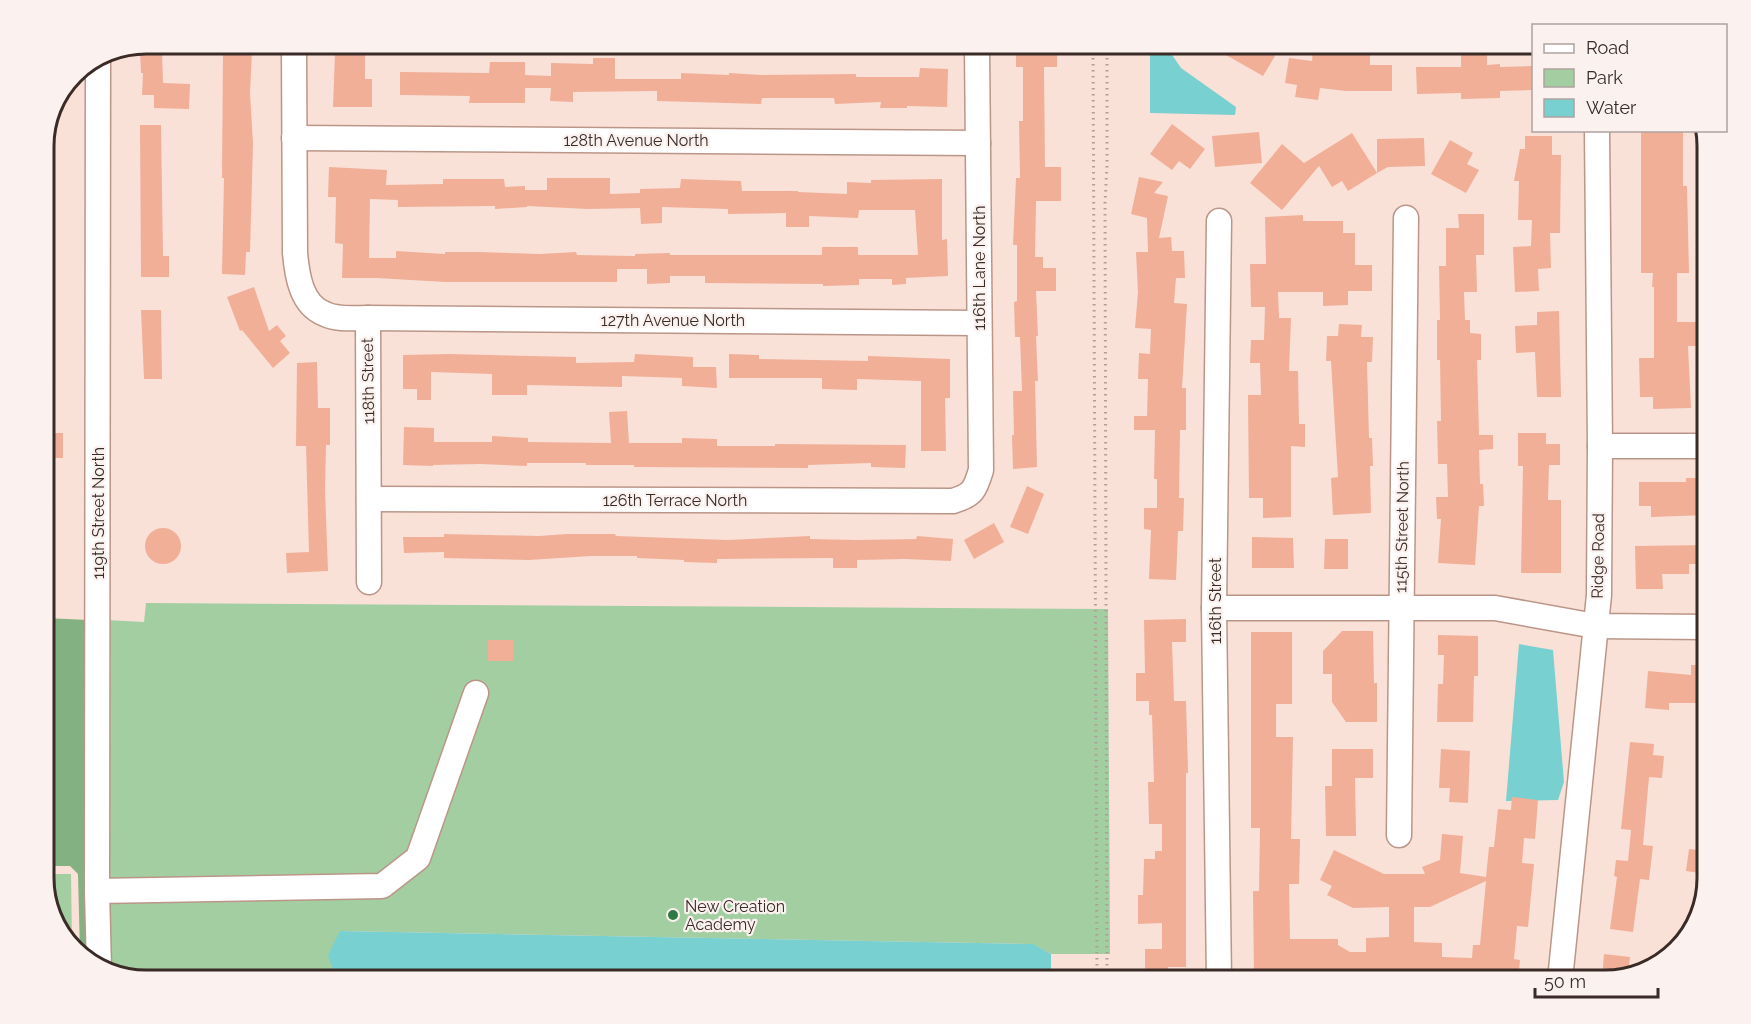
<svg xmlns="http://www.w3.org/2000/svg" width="1751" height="1024" font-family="Raleway,sans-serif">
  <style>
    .green { fill: #a3cea2 }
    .forest { fill: #83b181 }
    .water { fill: #79d0d1 }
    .building { fill: #f1af98; fill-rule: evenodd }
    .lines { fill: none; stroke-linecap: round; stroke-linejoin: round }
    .minor-casing { stroke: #bb9688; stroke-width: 27 }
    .path { stroke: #b19d95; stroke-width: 3; stroke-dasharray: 1.5 4.5; stroke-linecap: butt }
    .minor { stroke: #fff; stroke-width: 24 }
    .poi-dot { fill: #307845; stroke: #fbf2ef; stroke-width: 2 }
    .labels { text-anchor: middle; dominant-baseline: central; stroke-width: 4.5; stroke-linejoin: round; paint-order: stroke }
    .street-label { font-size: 16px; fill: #3a2b26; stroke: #fbf2ef }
    .poi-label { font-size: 16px; fill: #3a2b26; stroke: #fbf2ef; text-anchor: start }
    .rim { fill: none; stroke: #3a2b26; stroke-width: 3 }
  </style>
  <rect width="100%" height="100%" fill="#f9e1d8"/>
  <g class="green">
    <polygon points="146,603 1108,609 1110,954 1051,954 1032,944 341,931 329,955 336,980 146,980 108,970 107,620 144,622"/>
    <polygon points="44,874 71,874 72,946 61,935 44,885"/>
  </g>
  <polygon class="forest" points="44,618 89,620 90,963 80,953 78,874 70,866 44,866"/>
  <g class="water">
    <polygon points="1150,46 1166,46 1181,68 1236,107 1235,115 1150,113"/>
    <polygon points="1519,644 1553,650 1564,782 1558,800 1506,801"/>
    <polygon points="340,931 1033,944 1051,954 1051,980 336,980 328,955"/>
  </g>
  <g class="building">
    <polygon points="1257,45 1275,56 1263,76 1210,46"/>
    <polygon points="1016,46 1057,46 1057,67 1044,67 1045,167 1061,167 1061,201 1036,201 1035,257 1043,257 1043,268 1056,268 1056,291 1036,291 1038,336 1036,336 1038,381 1035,381 1037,467 1013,469 1012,435 1014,435 1013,391 1022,391 1020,337 1015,337 1014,302 1017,301 1017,245 1013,245 1016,178 1020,178 1019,121 1023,121 1023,67 1016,67"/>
    <polygon points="1313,49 1347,53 1347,52 1370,52 1370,65 1392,65 1392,91 1346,91 1320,88 1318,100 1295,97 1297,85 1285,83 1289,58 1312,61"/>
    <polygon points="252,50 250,93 253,144 250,252 246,252 245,275 222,274 224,178 222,178 223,51"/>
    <polygon points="342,50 365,50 365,79 372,79 372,107 333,107 335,53 342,54"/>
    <polygon points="140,51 162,51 163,83 190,84 189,109 154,108 154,95 142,95 143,73 141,73"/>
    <polygon points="1487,53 1487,65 1500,64 1500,67 1533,66 1533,90 1500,91 1500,98 1461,99 1461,93 1417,94 1416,67 1461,67 1461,54"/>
    <polygon points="593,58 615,58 615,79 681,79 681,73 729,75 729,73 762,75 856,74 856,77 919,77 920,68 948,69 947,107 907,106 907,108 880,108 881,102 835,104 834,98 762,98 761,104 657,101 657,91 573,92 573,102 550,101 551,88 525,88 525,103 469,103 470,96 400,95 400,72 489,73 490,62 525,62 525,75 551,76 551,63 593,64"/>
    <polygon points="1172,124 1205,149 1190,169 1179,161 1172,170 1150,154"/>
    <polygon points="140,125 161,125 163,256 169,256 169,277 141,277"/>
    <polygon points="1641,130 1683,130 1683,186 1687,186 1689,273 1677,273 1677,322 1699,322 1699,346 1688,346 1691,408 1653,409 1653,397 1640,397 1639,358 1654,358 1654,287 1652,287 1653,273 1641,273"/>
    <polygon points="1259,132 1262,163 1215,167 1212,136"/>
    <polygon points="1352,133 1377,173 1348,191 1342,181 1332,187 1319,166 1282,210 1250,183 1282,144 1304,163"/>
    <polygon points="1525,136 1552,136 1552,155 1561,155 1560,233 1550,233 1551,268 1538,269 1539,291 1515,292 1513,247 1531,246 1532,220 1518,220 1519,181 1514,181 1520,149 1525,149"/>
    <polygon points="1424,138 1425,166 1388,167 1377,173 1377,139"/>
    <polygon points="1450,140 1473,153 1467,164 1479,170 1466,193 1431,174"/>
    <path d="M329,167L387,170L386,185L443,184V179H504L505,187L525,186V190H547V178H610V194L640,193V189L680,188L681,179L741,181L742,191H798V192L847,194V182L871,183V180L942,179V240L947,239L948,276L906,278V284L892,285V279H859V285L823,286V284L705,283V276H670V283L647,284V269H617V282H445L377,278H342L343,244L335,243L336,197H328ZM370,199L398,200V207L495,206V209L527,207V206L588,209L640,208L641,224L662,223V207L728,209V214L786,213V227H809V216L858,218L859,210H915L918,255H858V247H822V255H670V253L635,254V256L577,255L576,252L540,254L479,252H445V254L396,251V258H369Z"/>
    <polygon points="1139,177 1163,182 1154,193 1168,196 1159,238 1171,237 1172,251 1184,251 1185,278 1176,278 1174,303 1187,304 1182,388 1186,388 1186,430 1180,430 1179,498 1184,498 1183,531 1178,531 1176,580 1149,579 1151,530 1144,529 1144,508 1157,508 1157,479 1154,479 1155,430 1134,430 1134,416 1147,416 1148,379 1138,379 1139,353 1150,354 1151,329 1135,328 1138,292 1136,252 1148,252 1147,218 1131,214"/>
    <polygon points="1458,214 1484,214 1484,255 1476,255 1477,292 1464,292 1465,320 1470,320 1470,333 1481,334 1481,360 1477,360 1479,435 1493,435 1493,449 1479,450 1480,484 1483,484 1484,506 1479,506 1475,565 1438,563 1441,519 1437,519 1436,497 1448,497 1447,464 1438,464 1437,421 1441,421 1440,360 1437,360 1437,320 1440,320 1439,266 1446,266 1446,228 1459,228"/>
    <polygon points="1303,215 1303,221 1343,221 1343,233 1355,233 1355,265 1372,265 1372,291 1348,291 1348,305 1323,306 1323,292 1278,292 1279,318 1291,318 1289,371 1298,371 1299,424 1305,424 1305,447 1291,446 1291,517 1263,518 1263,498 1249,498 1248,395 1261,395 1260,363 1250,363 1251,340 1264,340 1265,307 1251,307 1250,264 1266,264 1265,217"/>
    <polygon points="254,287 269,331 277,325 286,336 280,341 290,353 273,368 242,330 240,331 227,297"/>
    <polygon points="141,310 161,310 162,379 144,379"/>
    <polygon points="1559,311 1561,397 1537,397 1535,352 1516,353 1515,326 1537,325 1537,312"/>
    <polygon points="1339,324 1362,325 1361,337 1373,337 1372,362 1367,362 1369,438 1372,438 1373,466 1370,466 1371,513 1333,515 1331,478 1338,477 1331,361 1326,361 1327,336 1338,336"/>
    <polygon points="449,354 576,357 576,363 634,362 635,354 693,357 693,367 716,367 717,388 682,386 682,378 622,376 622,387 527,385 527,395 492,395 492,374 431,372 431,400 417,400 417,389 403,389 403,355"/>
    <polygon points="729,354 759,355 759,359 868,361 868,356 950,359 950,398 945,398 946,451 921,451 921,381 857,379 857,390 822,389 822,378 729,378"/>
    <polygon points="317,362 318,408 330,408 330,445 326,445 325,490 328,571 287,573 286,553 309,552 306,446 296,446 297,363"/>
    <polygon points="627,411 629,443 682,443 682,438 717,439 717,446 775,446 775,444 906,445 905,468 871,467 871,463 808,465 808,468 634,467 634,465 586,465 586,463 527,463 527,466 480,464 433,465 433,466 403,465 404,427 434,428 434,442 492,442 492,436 528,438 528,442 611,443 609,412"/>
    <rect x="44" y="433" width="19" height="25"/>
    <polygon points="1518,433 1546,433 1546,444 1560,444 1560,465 1549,465 1548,500 1561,500 1561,573 1521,573 1523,466 1518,466"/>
    <polygon points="1686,478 1707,478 1707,515 1651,517 1651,506 1639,506 1639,482 1686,482"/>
    <polygon points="1027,486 1044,494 1028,534 1010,527"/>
    <polygon points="994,523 1004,542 974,559 964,540"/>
    <circle cx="163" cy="546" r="18"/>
    <polygon points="444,534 539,536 567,534 615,534 616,536 728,540 810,536 810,539 857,540 916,539 917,536 953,539 951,561 905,559 857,560 857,568 833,568 833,558 717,559 717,563 684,562 684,560 637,558 637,556 591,556 529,560 444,558 444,552 404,553 403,537 444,537"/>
    <polygon points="1252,537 1293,538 1294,568 1252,568"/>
    <polygon points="1325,539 1348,539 1348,569 1324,569"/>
    <polygon points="1707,545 1707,564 1689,564 1689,574 1662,574 1663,589 1636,589 1635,546"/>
    <polygon points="1186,619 1186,642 1172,642 1174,701 1186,701 1188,773 1186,773 1186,967 1168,967 1168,980 1145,980 1145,949 1162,949 1162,923 1138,924 1138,895 1143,895 1144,859 1155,859 1155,851 1162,851 1162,824 1149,824 1148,782 1154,782 1152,715 1149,715 1149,701 1136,701 1136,673 1145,673 1144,620"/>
    <polygon points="1342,631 1373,631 1374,683 1377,683 1377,722 1346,722 1332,702 1332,674 1323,674 1323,651"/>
    <path d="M1251,632H1292V704H1276V737H1293L1291,839H1300L1299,884H1289L1290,939H1338V945L1350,952H1366V938L1389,937V907L1353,908L1327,895L1332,886L1320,880L1334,850L1384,874H1425L1422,867L1440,860L1442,834L1463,836L1460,873L1486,877L1489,847H1494L1498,809L1511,810L1512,797L1538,800L1535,839L1524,838L1522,863L1534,864L1528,927L1517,926L1514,959L1520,960L1518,980H1482L1455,977V980H1314V976H1254L1253,891H1259L1260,828H1251ZM1486,881L1480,945H1473L1472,958L1442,957V943L1414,942V907H1430Z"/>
    <polygon points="1438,635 1478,636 1478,676 1474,676 1473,722 1437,722 1438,684 1443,684 1444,655 1438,655"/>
    <polygon points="488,640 514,640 513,661 488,661"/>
    <polygon points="1691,665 1707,665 1707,703 1669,703 1669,710 1645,708 1648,671 1691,675"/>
    <polygon points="1630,742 1654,744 1653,755 1664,756 1662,778 1649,777 1643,845 1653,846 1649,880 1640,879 1633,932 1610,929 1617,877 1614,876 1616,860 1628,861 1631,830 1621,829"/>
    <polygon points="1332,749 1373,749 1373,778 1355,778 1356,836 1326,836 1325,786 1332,786"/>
    <polygon points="1441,749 1470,751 1468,803 1449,802 1450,788 1439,788"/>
    <polygon points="1689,849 1707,851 1707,874 1686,871"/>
    <polygon points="1604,954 1630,957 1628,974 1602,980"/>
  </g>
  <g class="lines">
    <g class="minor-casing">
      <g id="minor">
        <path d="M294,50L295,253C297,275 301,305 325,314C337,320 354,318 368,318L369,582"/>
        <polyline points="98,57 97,891 99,968"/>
        <polyline points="294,138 978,143"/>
        <polyline points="1219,221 1214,608 1219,980"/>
        <polyline points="368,318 979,323"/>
        <polyline points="1600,446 1707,446"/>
        <path d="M369,499L953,501C973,495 975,490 981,470L977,47"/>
        <polyline points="1214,608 1495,608 1595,626 1707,627"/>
        <polyline points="1399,835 1406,218"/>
        <polyline points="97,891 382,886 418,858 476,693"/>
        <polyline points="1560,980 1599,595 1600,446 1597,130"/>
      </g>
    </g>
    <g class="path">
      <polyline points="1093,46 1097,980"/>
      <polyline points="1107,46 1107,165 1105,203 1107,980"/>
    </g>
    <use href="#minor" class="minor"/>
  </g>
  <circle class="poi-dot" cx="673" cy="915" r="6"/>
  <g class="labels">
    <g class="street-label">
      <text x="636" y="140">128th Avenue North</text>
      <text transform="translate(979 268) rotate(-90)">116th Lane North</text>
      <text x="673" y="320">127th Avenue North</text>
      <text transform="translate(368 381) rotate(-91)">118th Street</text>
      <text x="675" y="500">126th Terrace North</text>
      <text transform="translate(98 513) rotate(-90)">119th Street North</text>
      <text transform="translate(1402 527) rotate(-89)">115th Street North</text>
      <text transform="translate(1598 556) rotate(-89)">Ridge Road</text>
      <text transform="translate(1215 601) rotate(-90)">116th Street</text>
    </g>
    <g class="poi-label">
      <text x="685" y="906">New Creation<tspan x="685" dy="18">Academy</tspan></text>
    </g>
  </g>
  <path d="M0 0H1751V1024H0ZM146 54H1605A92 92 0 0 1 1697 146V878A92 92 0 0 1 1605 970H146A92 92 0 0 1 54 878V146A92 92 0 0 1 146 54Z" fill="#fbf2ef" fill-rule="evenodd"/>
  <path class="rim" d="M146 54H1605A92 92 0 0 1 1697 146V878A92 92 0 0 1 1605 970H146A92 92 0 0 1 54 878V146A92 92 0 0 1 146 54Z"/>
  <rect x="1532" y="24" width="195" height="108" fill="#fbf2ef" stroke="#aea29f" stroke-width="1.5"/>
  <rect x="1544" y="44" width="30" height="9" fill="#ffffff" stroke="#aea29f" stroke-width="1.5"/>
  <text x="1586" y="54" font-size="18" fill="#3a2b26">Road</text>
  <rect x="1544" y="69" width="30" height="18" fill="#a3cea2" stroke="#aea29f" stroke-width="1.5"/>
  <text x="1586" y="84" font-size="18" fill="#3a2b26">Park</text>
  <rect x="1544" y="99" width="30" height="18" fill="#79d0d1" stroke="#aea29f" stroke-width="1.5"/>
  <text x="1586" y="114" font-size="18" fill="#3a2b26">Water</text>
  <path d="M1535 988v9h123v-9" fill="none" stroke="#3a2b26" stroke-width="3"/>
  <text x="1544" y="988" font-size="18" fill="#3a2b26" stroke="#fbf2ef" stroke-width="4.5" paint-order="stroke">50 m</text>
</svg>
